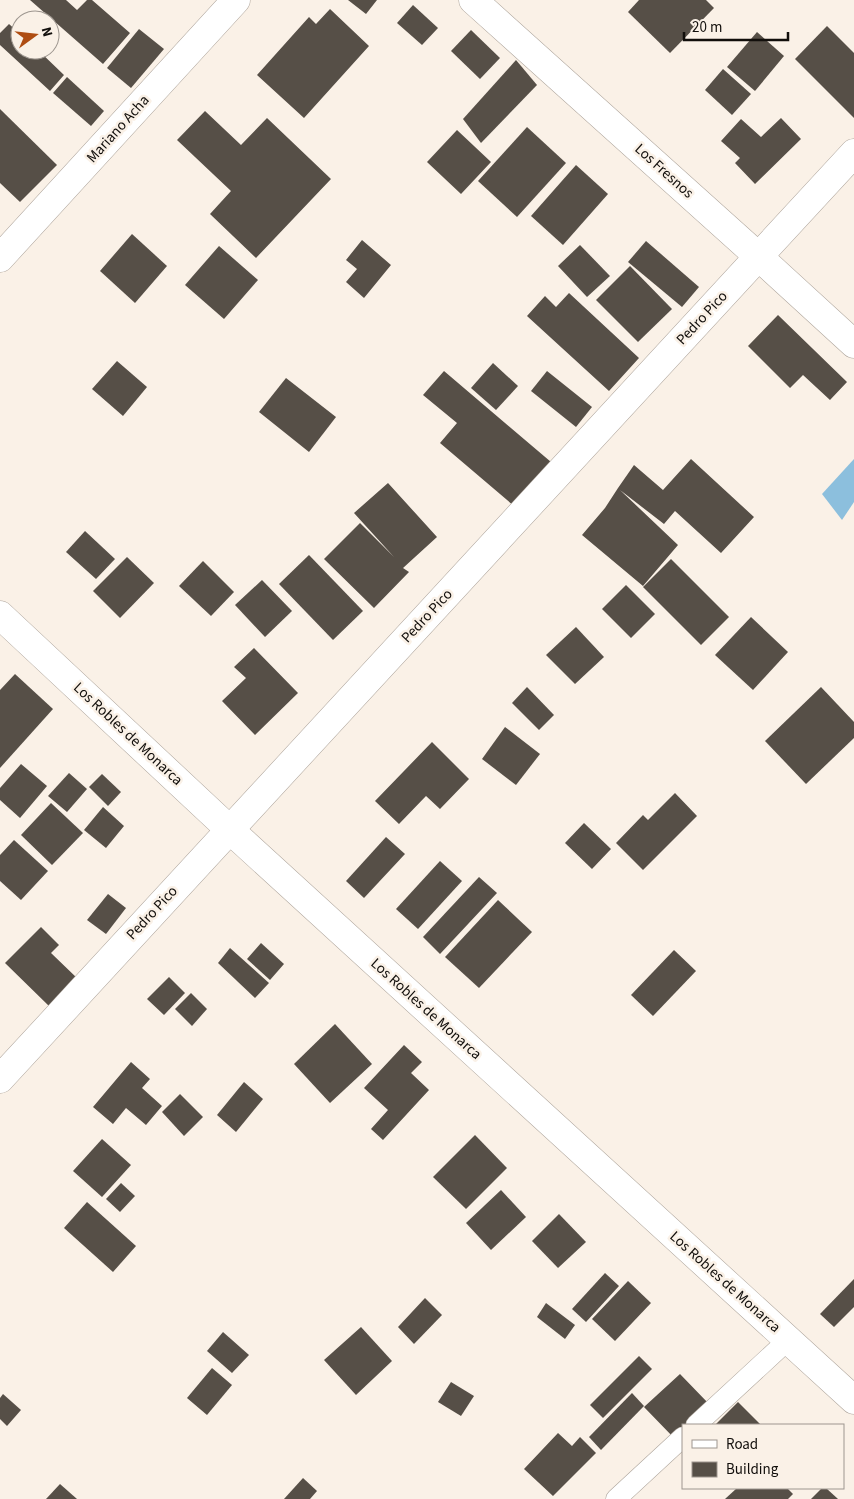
<svg xmlns="http://www.w3.org/2000/svg" width="854" height="1499" font-family="'Source Sans 3',sans-serif">
  <style>
    .water { fill: #8cbfdd }
    .building { fill: #564f47 }
    .lines { fill: none; stroke-linecap: round; stroke-linejoin: round }
    .service-casing { stroke: #ada49b; stroke-width: 21 }
    .minor-casing { stroke: #ada49b; stroke-width: 29 }
    .service { stroke: #fff; stroke-width: 20 }
    .minor { stroke: #fff; stroke-width: 28 }
    .labels { text-anchor: middle; dominant-baseline: central; stroke-width: 5; stroke-linejoin: round; paint-order: stroke }
    .street-label { font-size: 15px; fill: #110e0b; stroke: #faf1e7 }
  </style>
  <rect width="100%" height="100%" fill="#faf1e7"/>
  <polygon class="water" points="854,459 854,502 842,520 822,494"/>
  <g class="building">
    <polygon points="30,0 66,0 77,10 87,0 92,0 130,33 103,64"/>
    <polygon points="348,0 377,0 366,14"/>
    <polygon points="639,0 706,0 714,8 670,53 628,12"/>
    <polygon points="413,5 438,28 422,45 397,23"/>
    <polygon points="330,9 369,46 304,118 257,75 309,17 316,24"/>
    <polygon points="9,24 20,34 20,50 38,50 64,75 50,91 0,45 0,33"/>
    <polygon points="827,26 854,53 854,118 795,59"/>
    <polygon points="139,29 164,49 131,88 107,68"/>
    <polygon points="471,30 500,58 480,79 451,51"/>
    <polygon points="757,32 784,56 755,91 727,67"/>
    <polygon points="516,60 537,85 481,143 463,119"/>
    <polygon points="723,69 751,94 732,115 705,90"/>
    <polygon points="67,77 104,111 91,126 53,93"/>
    <polygon points="0,109 57,165 20,202 0,183"/>
    <polygon points="205,111 241,145 267,118 331,179 256,258 210,214 231,191 177,140"/>
    <polygon points="781,118 801,139 755,184 735,163 740,158 721,141 741,119 761,137"/>
    <polygon points="527,127 566,163 517,217 478,181"/>
    <polygon points="457,130 491,162 461,194 427,162"/>
    <polygon points="576,165 608,194 563,245 531,216"/>
    <polygon points="132,234 167,266 135,303 100,271"/>
    <polygon points="362,240 391,265 364,298 346,282 357,269 346,260"/>
    <polygon points="646,241 699,287 682,307 628,262"/>
    <polygon points="580,245 610,276 587,297 558,266"/>
    <polygon points="219,246 258,280 224,319 185,285"/>
    <polygon points="630,266 672,309 638,342 596,300"/>
    <polygon points="569,293 639,358 609,391 527,316 545,296 556,307"/>
    <polygon points="778,315 847,382 830,400 803,375 790,388 748,346"/>
    <polygon points="117,361 147,387 123,416 92,389"/>
    <polygon points="493,363 518,386 496,410 471,388"/>
    <polygon points="444,371 551,462 514,506 440,443 457,423 423,395"/>
    <polygon points="547,371 592,407 576,427 531,391"/>
    <polygon points="286,378 336,417 309,452 259,412"/>
    <polygon points="691,459 754,517 721,553 675,511 664,524 620,490 678,545 643,586 582,535 605,508 618,488 634,465 663,490"/>
    <polygon points="388,483 437,537 403,568 409,572 374,608 324,559 360,523 394,557 354,513"/>
    <polygon points="85,531 115,559 96,579 66,552"/>
    <polygon points="309,555 363,611 333,640 279,584"/>
    <polygon points="127,557 154,583 120,618 93,591"/>
    <polygon points="671,559 729,617 701,645 643,587"/>
    <polygon points="203,561 234,592 211,616 179,586"/>
    <polygon points="262,580 292,611 265,637 235,605"/>
    <polygon points="626,585 655,614 631,638 602,609"/>
    <polygon points="751,617 788,652 753,690 715,655"/>
    <polygon points="576,627 604,657 575,684 546,655"/>
    <polygon points="254,648 298,693 255,735 222,701 246,678 234,667"/>
    <polygon points="15,674 53,709 0,768 0,690"/>
    <polygon points="527,687 554,715 539,730 512,703"/>
    <polygon points="821,687 854,722 854,738 806,784 765,741"/>
    <polygon points="505,727 540,754 516,785 482,759"/>
    <polygon points="432,742 469,779 440,809 426,796 399,824 375,801"/>
    <polygon points="21,764 47,786 20,818 0,800 0,788"/>
    <polygon points="69,773 87,789 67,812 48,796"/>
    <polygon points="102,774 121,792 108,806 89,787"/>
    <polygon points="675,793 697,816 643,870 616,843 643,815 648,820"/>
    <polygon points="51,803 83,833 52,865 21,835"/>
    <polygon points="103,807 124,826 106,848 84,830"/>
    <polygon points="584,823 611,849 592,869 565,843"/>
    <polygon points="386,837 405,854 364,898 346,881"/>
    <polygon points="14,840 48,871 21,900 0,881 0,855"/>
    <polygon points="440,861 462,881 418,929 396,909"/>
    <polygon points="479,877 497,893 440,954 423,937"/>
    <polygon points="108,894 126,908 106,934 87,920"/>
    <polygon points="498,900 532,932 479,988 445,957"/>
    <polygon points="41,927 59,945 51,953 78,979 50,1007 5,963"/>
    <polygon points="261,943 284,964 270,980 247,959"/>
    <polygon points="230,948 269,983 255,998 218,963"/>
    <polygon points="674,950 696,971 653,1016 631,995"/>
    <polygon points="169,977 185,993 164,1015 147,999"/>
    <polygon points="191,993 207,1009 192,1026 175,1009"/>
    <polygon points="335,1024 372,1064 330,1103 294,1064"/>
    <polygon points="404,1045 422,1062 411,1073 429,1090 383,1140 371,1129 388,1110 364,1088"/>
    <polygon points="131,1062 150,1079 142,1088 162,1106 146,1125 126,1108 113,1124 93,1107"/>
    <polygon points="244,1082 263,1099 236,1132 217,1115"/>
    <polygon points="180,1094 203,1117 184,1136 162,1112"/>
    <polygon points="475,1135 507,1168 466,1209 433,1177"/>
    <polygon points="102,1139 131,1165 102,1197 73,1171"/>
    <polygon points="121,1183 135,1196 120,1212 106,1199"/>
    <polygon points="501,1190 526,1217 491,1250 466,1223"/>
    <polygon points="87,1202 136,1246 113,1272 64,1228"/>
    <polygon points="559,1214 586,1242 558,1268 532,1241"/>
    <polygon points="605,1273 619,1286 586,1322 572,1309"/>
    <polygon points="854,1279 854,1307 834,1327 820,1314"/>
    <polygon points="628,1281 651,1303 615,1341 592,1319"/>
    <polygon points="425,1298 442,1315 414,1344 398,1327"/>
    <polygon points="546,1303 575,1325 565,1339 537,1317"/>
    <polygon points="361,1327 392,1361 356,1395 324,1360"/>
    <polygon points="223,1332 249,1355 232,1373 207,1351"/>
    <polygon points="639,1356 652,1369 603,1418 590,1405"/>
    <polygon points="212,1368 232,1385 207,1415 187,1398"/>
    <polygon points="680,1374 709,1404 687,1425 683,1425 683,1429 674,1438 644,1407"/>
    <polygon points="451,1382 474,1396 461,1416 438,1402"/>
    <polygon points="632,1393 644,1406 601,1450 589,1437"/>
    <polygon points="3,1394 21,1410 7,1426 0,1419 0,1398"/>
    <polygon points="738,1402 761,1425 715,1425"/>
    <polygon points="558,1433 572,1446 580,1437 596,1453 553,1496 524,1469"/>
    <polygon points="303,1478 317,1491 310,1499 284,1499"/>
    <polygon points="60,1484 77,1499 46,1499"/>
    <polygon points="737,1488 787,1488 793,1494 788,1499 725,1499"/>
    <polygon points="822,1488 826,1488 838,1499 811,1499"/>
  </g>
  <g class="lines">
    <g class="service-casing">
      <g id="service">
        <polyline points="696,1425 788,1340"/>
        <polyline points="616,1499 683,1437"/>
      </g>
    </g>
    <g class="minor-casing">
      <g id="minor">
        <polyline points="473,0 759,257 854,344"/>
        <polyline points="0,258 236,0"/>
        <polyline points="0,615 229,829 854,1400"/>
        <polyline points="0,1079 854,153"/>
      </g>
    </g>
    <use href="#service" class="service"/>
    <use href="#minor" class="minor"/>
  </g>
  <g class="labels">
    <g class="street-label">
      <text transform="translate(118 129) rotate(-48)">Mariano Acha</text>
      <text transform="translate(664 171) rotate(42)">Los Fresnos</text>
      <text transform="translate(702 318) rotate(-47)">Pedro Pico</text>
      <text transform="translate(427 616) rotate(-47)">Pedro Pico</text>
      <text transform="translate(128 734) rotate(43)">Los Robles de Monarca</text>
      <text transform="translate(152 913) rotate(-47)">Pedro Pico</text>
      <text transform="translate(426 1009) rotate(42)">Los Robles de Monarca</text>
      <text transform="translate(725 1282) rotate(42)">Los Robles de Monarca</text>
    </g>
  </g>
  <rect x="682" y="1424" width="162" height="65" fill="#faf1e7" stroke="#9d968f"/>
  <rect x="692" y="1440" width="25" height="8" fill="#ffffff" stroke="#9d968f"/>
  <text x="726" y="1449" font-size="15" fill="#110e0b">Road</text>
  <rect x="692" y="1462" width="25" height="15" fill="#564f47" stroke="#9d968f"/>
  <text x="726" y="1474" font-size="15" fill="#110e0b">Building</text>
  <g transform="translate(35 35) rotate(75)"><circle r="24" fill="#faf1e7" stroke="#9d968f"/>
  <path d="M0-4L9 19L0 12L-9 19Z" fill="#af4d12"/>
  <text y="-8" font-size="14" font-weight="bold" text-anchor="middle" fill="#110e0b">N</text>
  </g>
  <path d="M684 32v8h104v-8" fill="none" stroke="#110e0b" stroke-width="2.5"/>
  <text x="692" y="32" font-size="15" fill="#110e0b" stroke="#faf1e7" stroke-width="4" paint-order="stroke">20 m</text>
</svg>
